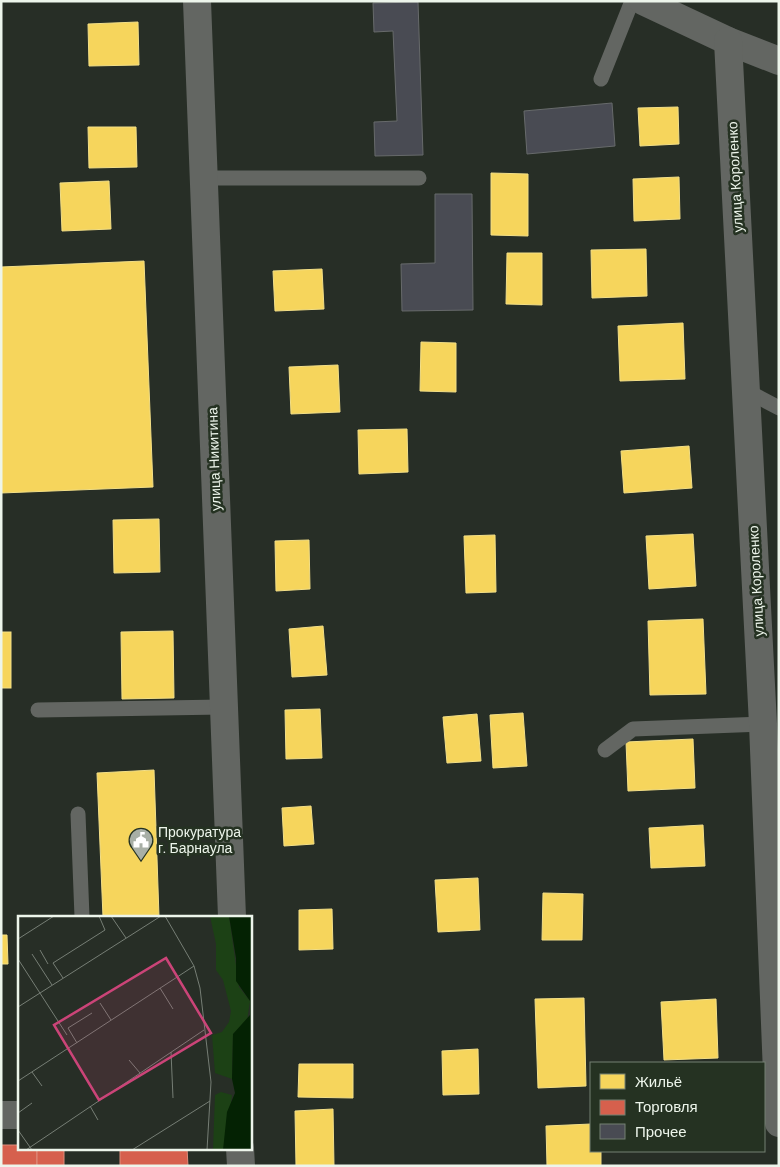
<svg xmlns="http://www.w3.org/2000/svg" width="780" height="1167" font-family="'DM Sans',sans-serif">
  <style>
    .homes { fill: #f6d55c; stroke: #f3df87 }
    .shops { fill: #d6604d; stroke: #dd8d7c }
    .building { fill: #494b53; stroke: #676a6b }
    .lines { fill: none; stroke-linecap: round; stroke-linejoin: round }
    .lane { stroke: #636662; stroke-width: 15 }
    .street { stroke: #636662; stroke-width: 28 }
    .labels { text-anchor: middle; dominant-baseline: central; stroke-width: 5; stroke-linejoin: round; paint-order: stroke }
    .street-label { font-size: 14px; fill: #edf5eb; stroke: #253222 }
    .poi-label { font-size: 14px; fill: #edf5eb; stroke: #253222; text-anchor: start }
    .inset-road { fill: none; stroke: #767e75; stroke-width: 1 }
    .view { fill: #cb4478; fill-opacity: 0.15; stroke: #cb4478; stroke-width: 2.5 }
    .inset-edge { fill: none; stroke: #edf5eb; stroke-width: 2.5 }
  </style>
  <rect width="100%" height="100%" fill="#272e26"/>
  <g class="homes">
    <polygon points="138,22 139,65 89,66 88,24"/>
    <polygon points="678,107 679,144 640,146 638,108"/>
    <polygon points="88,127 136,127 137,167 89,168"/>
    <polygon points="491,173 528,174 528,236 491,235"/>
    <polygon points="679,177 680,219 634,221 633,179"/>
    <polygon points="109,181 111,229 62,231 60,183"/>
    <polygon points="646,249 647,296 592,298 591,250"/>
    <polygon points="507,253 542,253 542,305 506,304"/>
    <polygon points="144,261 153,487 1,493 1,267"/>
    <polygon points="322,269 324,309 275,311 273,271"/>
    <polygon points="683,323 685,379 620,381 618,326"/>
    <polygon points="421,342 456,343 456,392 420,391"/>
    <polygon points="338,365 340,412 291,414 289,367"/>
    <polygon points="407,429 408,472 359,474 358,430"/>
    <polygon points="689,446 692,488 624,493 621,451"/>
    <polygon points="159,519 160,572 114,573 113,520"/>
    <polygon points="693,534 696,586 649,589 646,536"/>
    <polygon points="495,535 496,592 466,593 464,536"/>
    <polygon points="309,540 310,589 276,591 275,541"/>
    <polygon points="703,619 706,694 650,695 648,621"/>
    <polygon points="323,626 327,675 292,677 289,629"/>
    <polygon points="173,631 174,698 122,699 121,632"/>
    <rect x="1" y="632" width="10" height="56"/>
    <polygon points="320,709 322,758 286,759 285,710"/>
    <polygon points="523,713 527,766 493,768 490,715"/>
    <polygon points="477,714 481,761 447,763 443,717"/>
    <polygon points="693,739 695,788 628,791 626,742"/>
    <polygon points="154,770 159,917 103,917 97,773"/>
    <polygon points="311,806 314,844 284,846 282,808"/>
    <polygon points="703,825 705,866 651,868 649,828"/>
    <polygon points="478,878 480,930 438,932 435,880"/>
    <polygon points="543,893 583,894 582,940 542,940"/>
    <polygon points="332,909 333,949 299,950 299,910"/>
    <polygon points="1,935 7,935 8,964 1,964"/>
    <polygon points="584,998 586,1086 538,1088 535,999"/>
    <polygon points="716,999 718,1058 664,1060 661,1002"/>
    <polygon points="478,1049 479,1094 443,1095 442,1051"/>
    <polygon points="299,1064 353,1064 353,1098 298,1097"/>
    <polygon points="333,1109 334,1166 296,1166 295,1111"/>
    <polygon points="591,1124 591,1151 601,1151 601,1166 547,1166 546,1126"/>
  </g>
  <g class="shops">
    <polygon points="1,1145 19,1145 19,1148 37,1148 37,1166 1,1166"/>
    <rect x="37" y="1148" width="27" height="18"/>
    <polygon points="120,1148 187,1148 188,1166 120,1166"/>
  </g>
  <g class="building">
    <polygon points="418,2 423,155 375,156 374,122 397,121 393,31 374,32 373,3"/>
    <polygon points="612,103 615,146 527,154 524,111"/>
    <polygon points="435,194 472,194 473,310 402,311 401,264 435,263"/>
  </g>
  <g class="lines">
    <g class="lane">
      <polyline points="601,79 632,1"/>
      <polyline points="203,178 419,178"/>
      <polyline points="747,391 779,408"/>
      <polyline points="38,710 223,707"/>
      <polyline points="605,750 633,729 763,724"/>
      <polyline points="78,814 82,917"/>
    </g>
    <g class="street">
      <polyline points="197,1 232,917"/>
      <polyline points="643,1 728,41 779,61"/>
      <polyline points="728,41 763,724 779,1123"/>
      <polyline points="1,1115 19,1115"/>
      <polyline points="240,1148 241,1166"/>
    </g>
  </g>
  <defs>
    <g id="civic-pin" transform="scale(1.25)"><path d="M0 17L-7.5 6A9.5 9.5 0 1 1 7.5 6Z" fill="#a8afa6" stroke="#253222"/><path d="M-.6-6.5H3V-4.5H.6V-3L4-1V1h2V6H-6V1h2V-1L-.6-3ZM-1.2 2.5V6h2.4V2.5Z" fill="#fff"/></g>
  </defs>
  <g fill-rule="evenodd">
    <use href="#civic-pin" x="141" y="840"/>
  </g>
  <g class="labels">
    <g class="street-label">
      <text transform="translate(735 177) rotate(-93)">улица Короленко</text>
      <text transform="translate(214 459) rotate(-92)">улица Никитина</text>
      <text transform="translate(756 581) rotate(-93)">улица Короленко</text>
    </g>
    <g class="poi-label">
      <text x="158" y="832">Прокуратура<tspan x="158" dy="16">г. Барнаула</tspan></text>
    </g>
  </g>
  <g transform="translate(18 916)">
    <rect width="234" height="234" fill="#272e26"/>
    <path d="M192,0H211L221,71L232,85L229,105L215,118L214,163L197,157L194,119L204,116L211,106L213,95L205,64L198,54V28ZM203,176L214,179L209,218L205,234H195L197,179Z" fill="#1c4115"/>
    <path d="M211,0H234V234H205L209,196L217,177L214,163L215,118L232,99V85L218,65V42Z" fill="#042203"/>
    <path class="inset-road" d="M93,0L108,22M147,0L176,50L182,72L193,166L189,234M0,23L36,0M22,34L30,48M14,38L34,69M0,43L49,119M45,62L35,47L87,14L81,0M142,72L155,93M82,87L93,104M0,91L143,0M59,127L50,112L74,97M153,136L155,182M111,144L122,157M14,156L24,170M0,165L176,50M72,190L80,204M0,197L14,187M0,214L14,234M8,234L186,114M114,234L192,185"/>
    <path class="view" d="M148,42L193,117L81,184L36,109Z"/>
    <rect width="234" height="234" class="inset-edge"/>
  </g>
  <rect width="780" height="1167" fill="none" stroke="#edf5eb" stroke-width="5"/>
  <rect x="590" y="1062" width="175" height="90" fill="#253222" stroke="#758072"/>
  <rect x="600" y="1074" width="25" height="15" fill="#f6d55c" stroke="#758072"/>
  <text x="635" y="1087" font-size="15" fill="#edf5eb">Жильё</text>
  <rect x="600" y="1100" width="25" height="15" fill="#d6604d" stroke="#758072"/>
  <text x="635" y="1112" font-size="15" fill="#edf5eb">Торговля</text>
  <rect x="600" y="1124" width="25" height="15" fill="#494b53" stroke="#758072"/>
  <text x="635" y="1137" font-size="15" fill="#edf5eb">Прочее</text>
</svg>
